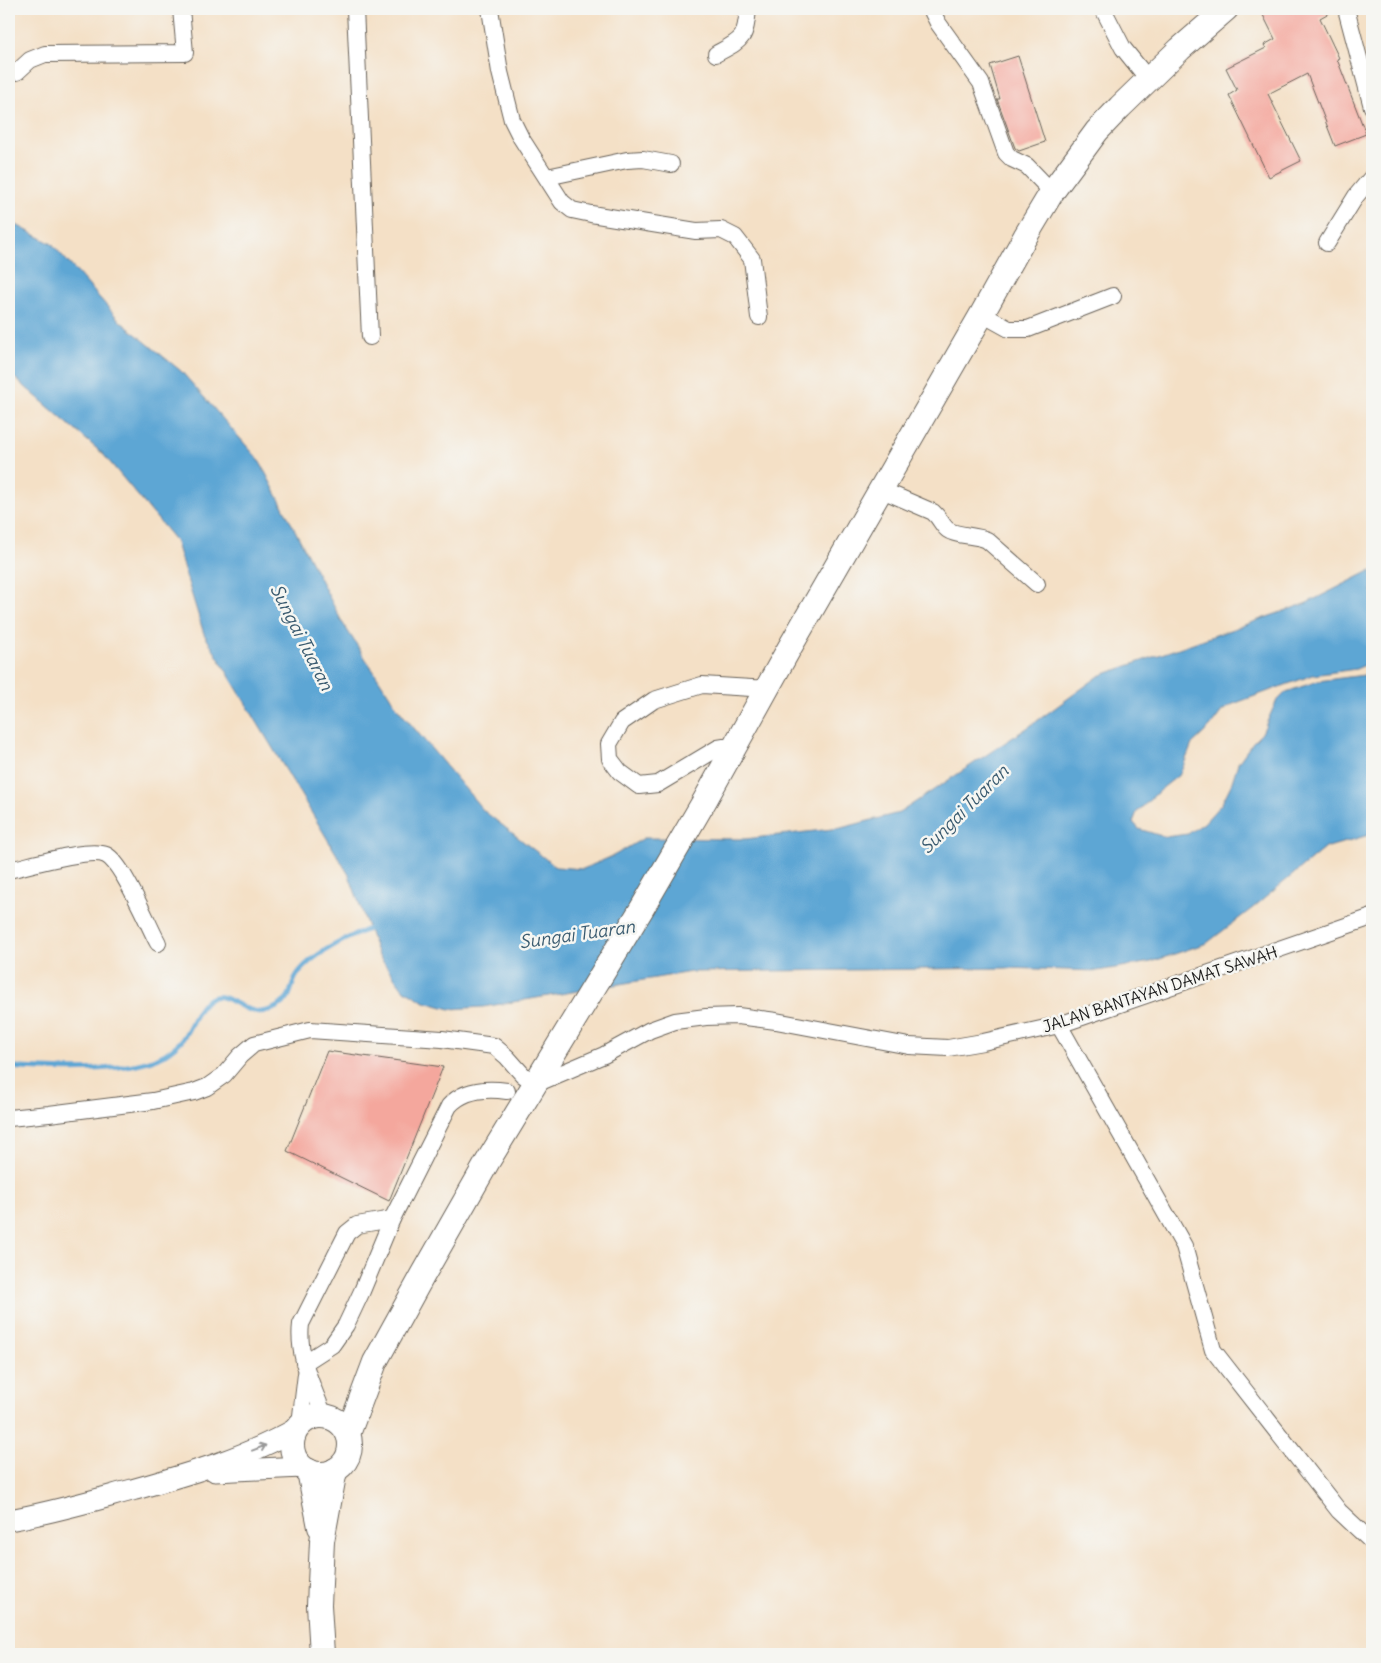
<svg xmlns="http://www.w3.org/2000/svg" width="1381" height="1663" font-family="Delius,sans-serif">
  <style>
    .water { fill: #5da6d4; stroke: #3c6178 }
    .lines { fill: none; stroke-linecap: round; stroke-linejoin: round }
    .stream { stroke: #5da6d4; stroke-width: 5 }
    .building { fill: #f4a79d }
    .minor-casing { stroke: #686158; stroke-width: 18 }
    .major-casing { stroke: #686158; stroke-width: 23 }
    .highway-casing { stroke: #686158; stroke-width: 26 }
    .minor { stroke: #fff; stroke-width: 16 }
    .major { stroke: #fff; stroke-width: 21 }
    .highway { stroke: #fff; stroke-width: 24 }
    .oneway { stroke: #999 }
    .labels { text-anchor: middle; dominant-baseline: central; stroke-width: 5; stroke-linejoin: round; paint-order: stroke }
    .street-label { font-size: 16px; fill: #1c1c1c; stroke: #f6f6f2 }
    .water-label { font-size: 18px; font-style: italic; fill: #395a6f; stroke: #f6f6f2 }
  </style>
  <rect width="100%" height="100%" fill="#f6f6f2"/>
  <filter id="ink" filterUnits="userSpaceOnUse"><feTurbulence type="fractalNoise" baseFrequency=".02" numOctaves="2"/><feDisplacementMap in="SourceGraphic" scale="10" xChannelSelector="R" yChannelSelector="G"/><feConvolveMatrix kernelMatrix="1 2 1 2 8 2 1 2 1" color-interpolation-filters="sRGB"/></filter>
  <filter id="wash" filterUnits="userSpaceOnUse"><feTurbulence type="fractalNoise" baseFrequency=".0096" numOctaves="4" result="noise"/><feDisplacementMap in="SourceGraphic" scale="20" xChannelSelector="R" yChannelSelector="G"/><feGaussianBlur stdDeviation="1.12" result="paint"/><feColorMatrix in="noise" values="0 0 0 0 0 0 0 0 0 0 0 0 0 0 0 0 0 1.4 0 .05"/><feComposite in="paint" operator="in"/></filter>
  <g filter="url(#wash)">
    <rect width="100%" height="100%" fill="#f4e0c6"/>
    <polygon class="water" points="9,221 52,244 121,322 181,371 259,460 342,622 398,709 484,811 556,867 583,869 615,855 644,838 745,839 841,828 899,813 1030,726 1099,676 1307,603 1372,570 1372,662 1356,669 1313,675 1233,704 1222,711 1210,727 1192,744 1180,774 1160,790 1137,812 1133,822 1139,829 1165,837 1188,834 1204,823 1222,803 1231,785 1238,763 1253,742 1262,733 1276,702 1286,692 1318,681 1372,674 1372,834 1325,848 1254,907 1207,943 1151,962 1097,971 1007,968 691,972 483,1007 450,1009 425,1002 403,989 378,955 349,875 204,634 175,540 103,454 9,373"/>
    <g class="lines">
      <path class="stream" d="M9,1067C48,1070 142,1076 172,1049C176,1046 181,1042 183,1038C192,1026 196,1006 211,998C231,988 250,1030 284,1002C292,996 291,983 297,975C311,954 350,936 374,927"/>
    </g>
    <g id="blocks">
      <g class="building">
        <polygon points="1269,9 1336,9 1320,18 1339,58 1337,59 1366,134 1335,146 1307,74 1268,94 1301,161 1269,177 1229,95 1237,90 1226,68 1266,48 1264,45 1275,39 1262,13"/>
        <polygon points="1018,56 1045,142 1019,151 1015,148 997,99 1000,99 990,65"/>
        <polygon points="327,1051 443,1067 389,1201 287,1151"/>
      </g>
    </g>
  </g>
  <g filter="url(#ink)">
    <use href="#blocks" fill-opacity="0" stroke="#686158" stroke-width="1"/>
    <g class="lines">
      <g class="minor-casing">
        <g id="minor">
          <polyline points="355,9 370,337"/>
          <polyline points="490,9 500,72 512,120 521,138 562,202 572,210 591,214 696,231 721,230 735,237 752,259 759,317"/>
          <polyline points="931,9 938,23 981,83 1006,153 1012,159 1027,166 1052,192"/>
          <polyline points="1103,9 1123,48 1148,79"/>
          <polyline points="1346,9 1372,107"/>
          <path d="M716,54C743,39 745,40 748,9"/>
          <polyline points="17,72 30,60 45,54 185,53 181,9"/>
          <polyline points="547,177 627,160 643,159 671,164"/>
          <polyline points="1327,243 1356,196 1372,177"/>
          <polyline points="982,314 1009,329 1028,329 1113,296"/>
          <path d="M882,490L933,512C941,519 942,526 948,530C956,536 976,535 987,540L1037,584"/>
          <polyline points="733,753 724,747 718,748 658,784 639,786 620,772 610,759 609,744 622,722 654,700 702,685 768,689"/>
          <path d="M9,870C29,866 89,847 106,855C123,863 148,925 158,943"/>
          <polyline points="1059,1025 1184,1246 1213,1350 1339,1511 1372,1542"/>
          <polyline points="9,1118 49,1114 153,1101 194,1092 207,1087 224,1075 240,1056 254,1044 310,1030 442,1039 494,1046 507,1057 523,1075 536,1084 604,1055 650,1030 675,1021 706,1017 738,1016 776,1021 909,1046 948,1048 983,1042 1059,1025 1372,917"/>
          <path d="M304,1363L332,1345L346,1325L362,1291L392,1219L449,1106C463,1090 486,1088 507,1091"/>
          <path d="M324,1416C313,1386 297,1357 301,1324L347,1233L357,1225L392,1219"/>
          <polyline points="300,1424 306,1374"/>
        </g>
      </g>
      <g class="major-casing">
        <g id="major">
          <polyline points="215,1471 302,1467"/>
          <path d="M9,1520C50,1513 91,1501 132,1490C188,1474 245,1458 296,1429"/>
        </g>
      </g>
      <g class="highway-casing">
        <g id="highway">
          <circle cx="321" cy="1445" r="29"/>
          <polyline points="348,1434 375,1362 423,1275 488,1161 641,910 705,800 790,647 982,314 1025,237 1052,192 1097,131 1120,107 1180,49 1226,9"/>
          <polyline points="309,1471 320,1527"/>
          <polyline points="322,1654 319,1605 322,1541 335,1470"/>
        </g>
      </g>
      <use href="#minor" class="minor"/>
      <use href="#major" class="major"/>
      <use href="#highway" class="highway"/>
    </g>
    <defs><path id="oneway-shaft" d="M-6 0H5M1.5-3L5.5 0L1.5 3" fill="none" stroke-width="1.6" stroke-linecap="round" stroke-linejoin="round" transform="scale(1.25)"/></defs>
    <use class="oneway" href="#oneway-shaft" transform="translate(259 1448) rotate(-21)"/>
  </g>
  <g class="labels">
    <g class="street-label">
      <text transform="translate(1160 989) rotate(-18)">JALAN BANTAYAN DAMAT SAWAH</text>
    </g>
    <g class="water-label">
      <text transform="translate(302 637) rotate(63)">Sungai Tuaran</text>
      <text transform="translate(964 809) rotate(-45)">Sungai Tuaran</text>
      <text transform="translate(577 934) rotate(-8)">Sungai Tuaran</text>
    </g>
  </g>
  <rect width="1381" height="1663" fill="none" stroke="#f6f6f2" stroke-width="30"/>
</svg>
